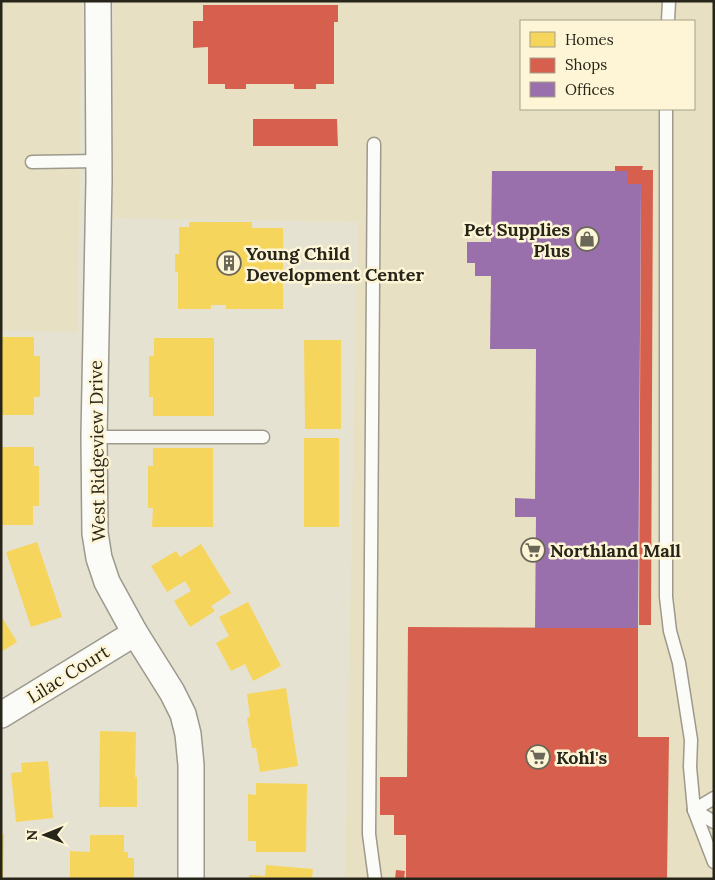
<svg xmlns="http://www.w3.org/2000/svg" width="715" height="880" font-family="Lora,serif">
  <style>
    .built { fill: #e7e0c2; fill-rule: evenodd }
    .homes { fill: #f6d55c }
    .shops { fill: #d6604d }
    .offices { fill: #9970ab }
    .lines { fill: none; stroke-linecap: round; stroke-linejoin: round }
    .lane-casing { stroke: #9d998c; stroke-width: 15 }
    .street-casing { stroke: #9d998c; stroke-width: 28 }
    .lane { stroke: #fbfbf8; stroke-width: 12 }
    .street { stroke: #fbfbf8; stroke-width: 25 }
    .labels { text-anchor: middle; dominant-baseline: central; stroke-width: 5; stroke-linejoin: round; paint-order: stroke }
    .poi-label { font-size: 18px; font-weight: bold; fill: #272519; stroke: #fdf5d5; text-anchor: start }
    .street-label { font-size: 18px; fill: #272519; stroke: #fdf5d5 }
  </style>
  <rect width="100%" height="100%" fill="#e6e2d1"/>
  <g class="built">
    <polygon points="1,1 82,1 77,332 1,330"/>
    <path d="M114,1H714V879H345L358,222L113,218ZM521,21H694V109H521Z"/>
  </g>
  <g class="homes">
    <polygon points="189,222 252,222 252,228 283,228 283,309 226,309 226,305 211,305 211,309 178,309 178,272 175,272 175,254 179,254 179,227 189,227"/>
    <polygon points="1,337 34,337 34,356 40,356 40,397 34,397 34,415 1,415"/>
    <polygon points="154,338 214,338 214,416 153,416 153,397 149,397 149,356 154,356"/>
    <polygon points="304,340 341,340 341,429 305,429"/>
    <rect x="304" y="438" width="35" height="89"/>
    <polygon points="1,447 34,447 34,466 39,466 39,506 33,506 33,525 1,525"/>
    <polygon points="153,448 213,448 213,527 152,527 153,508 148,508 148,466 153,466"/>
    <polygon points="37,542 62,617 31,627 6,552"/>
    <polygon points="201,544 231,593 211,606 215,611 190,627 174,601 191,591 185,581 167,592 151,566 176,551 180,557"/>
    <polygon points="248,602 281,666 253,681 245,664 231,671 216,643 229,636 219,617"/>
    <polygon points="3,619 17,642 1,652 1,620"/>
    <polygon points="286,688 298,766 260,772 256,748 252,748 247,718 250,717 247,694"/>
    <polygon points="100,731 136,732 135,777 137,777 137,807 99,807"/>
    <polygon points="48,761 53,818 16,822 11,773 22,772 21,763"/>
    <polygon points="256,783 307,784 306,852 256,852 256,841 248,841 248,794 256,795"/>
    <polygon points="1,834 4,834 3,877 1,877"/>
    <polygon points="90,835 124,835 124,852 128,852 128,858 134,858 134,879 70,879 70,851 90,852"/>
    <polygon points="266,865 313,869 312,879 249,879 249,875 265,876"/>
  </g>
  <g class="shops">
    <polygon points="203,5 338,5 338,22 334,22 334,84 316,84 316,89 294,89 294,84 246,84 246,89 225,89 225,84 208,84 208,47 193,48 193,21 203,21"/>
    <polygon points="253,119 337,119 338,146 253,146"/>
    <polygon points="615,166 643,166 642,170 653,170 651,625 639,625 641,184 628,184 628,171 615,171"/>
    <polygon points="408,627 638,628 638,737 669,737 667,879 406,879 406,835 394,835 394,815 380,815 380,777 407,777"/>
    <polygon points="396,870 405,871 404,879 395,879"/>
  </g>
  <polygon class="offices" points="492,171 628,171 628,184 641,184 638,628 535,628 536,517 515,517 515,498 535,499 536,349 490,349 491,276 475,276 475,263 467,263 467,242 491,242"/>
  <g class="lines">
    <g class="lane-casing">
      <g id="lane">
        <polyline points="668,21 669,1"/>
        <polyline points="666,109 666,597 670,631 679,663 691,740 690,767 694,810 714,862"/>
        <polyline points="374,144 369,834 375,879"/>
        <polyline points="32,162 98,161"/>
        <polyline points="94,437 263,437"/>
        <polyline points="694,810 714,822"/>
        <polyline points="694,810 714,798"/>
      </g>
    </g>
    <g class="street-casing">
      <g id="street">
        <polyline points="98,1 99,180 94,437 95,533 99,558 107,582 135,633 172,692 183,714 188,734 191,765 191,879"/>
        <polyline points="1,715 135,633"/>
      </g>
    </g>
    <use href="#lane" class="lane"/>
    <use href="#street" class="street"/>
  </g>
  <defs>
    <g id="shop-ring" transform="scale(1.25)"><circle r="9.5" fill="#fdf5d5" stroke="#6a6759" stroke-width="1.5"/><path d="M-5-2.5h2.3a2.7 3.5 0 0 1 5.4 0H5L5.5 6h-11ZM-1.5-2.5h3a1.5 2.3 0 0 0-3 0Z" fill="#6a6759"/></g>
    <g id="building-ring" transform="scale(1.25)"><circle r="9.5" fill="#fdf5d5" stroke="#6a6759" stroke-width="1.5"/><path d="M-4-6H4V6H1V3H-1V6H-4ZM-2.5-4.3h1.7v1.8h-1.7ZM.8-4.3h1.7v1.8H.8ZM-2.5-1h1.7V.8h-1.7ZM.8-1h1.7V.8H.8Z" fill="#6a6759"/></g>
    <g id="supermarket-ring" transform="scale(1.25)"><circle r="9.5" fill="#fdf5d5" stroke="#6a6759" stroke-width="1.5"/><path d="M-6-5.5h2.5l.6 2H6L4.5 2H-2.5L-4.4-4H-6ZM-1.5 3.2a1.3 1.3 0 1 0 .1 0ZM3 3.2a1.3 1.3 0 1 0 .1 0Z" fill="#6a6759"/></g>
  </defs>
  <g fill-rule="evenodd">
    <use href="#shop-ring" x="587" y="239"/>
    <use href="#building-ring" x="229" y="263"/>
    <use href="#supermarket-ring" x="533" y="550"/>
    <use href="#supermarket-ring" x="538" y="757"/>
  </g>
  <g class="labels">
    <g class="poi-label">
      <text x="570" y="229" text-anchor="end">Pet Supplies<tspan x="570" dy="21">Plus</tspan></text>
      <text x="246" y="253">Young Child<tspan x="246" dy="21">Development Center</tspan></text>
      <text x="550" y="550">Northland Mall</text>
      <text x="556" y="757">Kohl's</text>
    </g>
    <g class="street-label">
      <text transform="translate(97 451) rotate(-91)">West Ridgeview Drive</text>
      <text transform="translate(68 674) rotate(-32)">Lilac Court</text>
    </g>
  </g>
  <rect width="715" height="880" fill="none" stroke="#272519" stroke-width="5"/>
  <rect x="520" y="20" width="175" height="90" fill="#fdf5d5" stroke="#a7a28a"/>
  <rect x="530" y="32" width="25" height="15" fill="#f6d55c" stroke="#a7a28a"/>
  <text x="565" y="45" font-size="15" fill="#272519">Homes</text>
  <rect x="530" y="58" width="25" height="15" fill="#d6604d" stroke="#a7a28a"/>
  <text x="565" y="70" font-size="15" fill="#272519">Shops</text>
  <rect x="530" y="82" width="25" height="15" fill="#9970ab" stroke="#a7a28a"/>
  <text x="565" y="95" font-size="15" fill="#272519">Offices</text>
  <g transform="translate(45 835) rotate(269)" stroke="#fdf5d5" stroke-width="4" paint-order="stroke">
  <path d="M0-4L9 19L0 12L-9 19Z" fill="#272519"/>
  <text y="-8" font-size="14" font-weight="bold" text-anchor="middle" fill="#272519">N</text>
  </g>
</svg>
